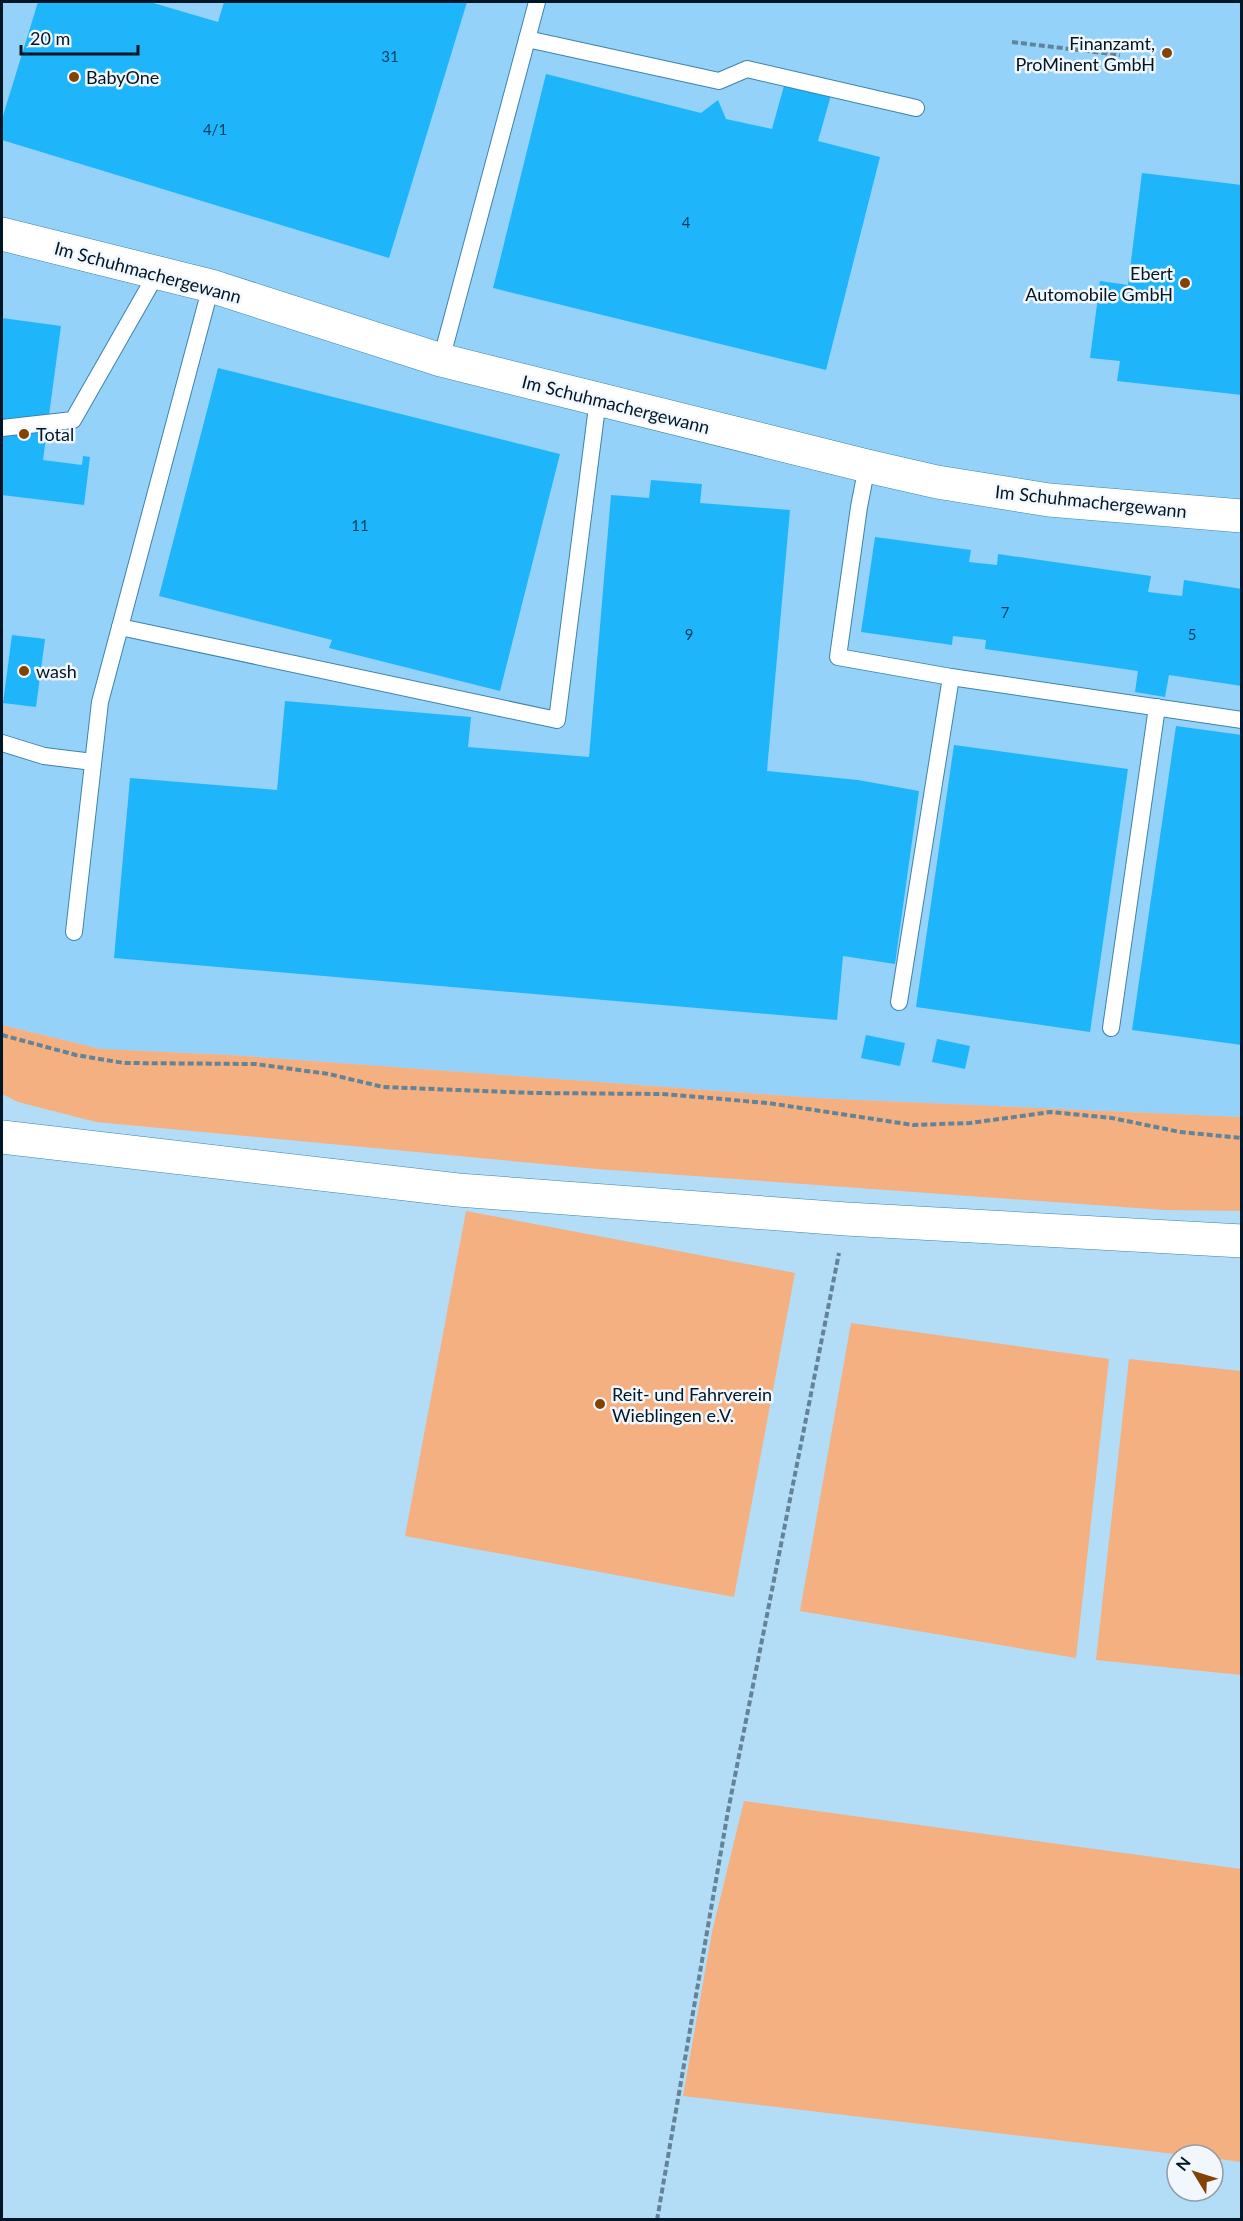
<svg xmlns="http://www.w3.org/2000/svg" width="1243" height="2221" font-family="Lato,sans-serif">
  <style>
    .built { fill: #95d2f9 }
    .green { fill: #f4b080 }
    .building { fill: #1fb5fb }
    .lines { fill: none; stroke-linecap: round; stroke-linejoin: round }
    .lane-casing { stroke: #3d83ab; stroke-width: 18 }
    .street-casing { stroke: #3d83ab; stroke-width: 34 }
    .secondary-casing { stroke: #3d83ab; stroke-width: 34 }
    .path { stroke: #628398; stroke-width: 4; stroke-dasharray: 6 3; stroke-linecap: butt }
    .lane { stroke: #fff; stroke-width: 16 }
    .street { stroke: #fff; stroke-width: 33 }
    .secondary { stroke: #fff; stroke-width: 33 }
    .poi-dot { fill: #824305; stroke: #f1f7fc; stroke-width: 2 }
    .labels { text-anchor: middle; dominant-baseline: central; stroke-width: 5; stroke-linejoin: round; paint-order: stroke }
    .number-label { font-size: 15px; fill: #083e5b }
    .poi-label { font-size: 18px; fill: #001626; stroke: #f1f7fc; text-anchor: start }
    .street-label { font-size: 18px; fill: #001626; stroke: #f1f7fc }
  </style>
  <rect width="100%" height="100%" fill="#b3dcf6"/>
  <polygon class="built" points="2,2 1241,2 1241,1117 816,1098 231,1055 101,1049 2,1025"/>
  <g class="green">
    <polygon points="2,1025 101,1049 231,1055 816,1098 1241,1117 1241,1211 1165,1210 597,1169 96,1122 18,1102 2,1094"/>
    <polygon points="466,1211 795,1273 734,1597 405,1536"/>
    <polygon points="851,1323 1109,1359 1076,1658 800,1611"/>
    <polygon points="1129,1359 1241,1371 1241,1675 1096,1660"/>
    <polygon points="744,1801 1241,1869 1241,2162 1213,2158 1213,2155 1183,2155 683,2096 712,1932"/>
  </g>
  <g class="building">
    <polygon points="38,2 150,2 218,22 224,2 467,2 389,258 2,140 2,119"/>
    <polygon points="546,74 701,113 718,100 726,119 772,129 785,82 831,95 818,141 880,157 826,370 493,288"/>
    <polygon points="1142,173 1242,185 1242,395 1117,381 1120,361 1090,358 1100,281 1128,285"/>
    <polygon points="2,318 61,326 43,460 82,465 83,456 90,457 84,505 2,495"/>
    <polygon points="218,368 560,454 500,691 329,648 332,640 159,596"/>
    <polygon points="651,480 702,484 700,503 790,510 767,771 858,780 919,791 895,964 843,956 837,1020 114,958 130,778 277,790 285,701 471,717 468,747 589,757 611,495 649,498"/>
    <polygon points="875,537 971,550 969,562 997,565 998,554 1151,576 1148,592 1182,596 1184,580 1242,589 1242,686 1169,675 1165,697 1135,692 1138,671 985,649 986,640 953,636 952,645 861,632"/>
    <polygon points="12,635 45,639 36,707 3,703"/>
    <polygon points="1176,726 1242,735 1242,1045 1132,1030"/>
    <polygon points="954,745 1128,769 1090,1032 916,1007"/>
    <polygon points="866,1035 905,1043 900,1066 861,1058"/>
    <polygon points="937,1039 970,1046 965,1069 932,1062"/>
  </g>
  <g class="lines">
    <g class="lane-casing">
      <g id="lane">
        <polyline points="527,39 719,81 747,69 916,108"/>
        <polyline points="441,360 537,2"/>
        <polyline points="2,428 73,420 157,273"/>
        <polyline points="867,466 859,507 838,657 951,677 1242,720"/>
        <polyline points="120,627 557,720 598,399"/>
        <polyline points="2,743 44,756 93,762"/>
        <polyline points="74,932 100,702 211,286"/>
        <polyline points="899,1002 951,677"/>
        <polyline points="1111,1028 1157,707"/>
      </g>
    </g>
    <g class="street-casing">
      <polyline id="street" points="2,234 211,286 441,360 867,466 937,482 1049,500 1242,516"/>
    </g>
    <g class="secondary-casing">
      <polyline id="secondary" points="2,1137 458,1190 846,1219 1242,1241"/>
    </g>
    <g class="path">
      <polyline points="1012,42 1120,55"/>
      <polyline points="2,1035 76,1055 124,1063 255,1064 329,1074 383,1087 534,1093 662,1094 768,1103 913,1125 970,1123 1051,1112 1112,1118 1180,1132 1242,1138"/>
      <polyline points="657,2220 728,1811 839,1253"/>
    </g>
    <use href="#lane" class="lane"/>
    <use href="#street" class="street"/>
    <use href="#secondary" class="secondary"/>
  </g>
  <g class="poi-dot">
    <circle cx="1167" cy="53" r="6"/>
    <circle cx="74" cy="77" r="6"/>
    <circle cx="1185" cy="283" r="6"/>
    <circle cx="24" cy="434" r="6"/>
    <circle cx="24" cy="671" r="6"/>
    <circle cx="600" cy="1404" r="6"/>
  </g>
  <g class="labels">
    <g class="number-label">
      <text x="390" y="56">31</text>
      <text x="215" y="129">4/1</text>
      <text x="686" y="222">4</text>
      <text x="360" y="525">11</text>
      <text x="1005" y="612">7</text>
      <text x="689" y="634">9</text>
      <text x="1192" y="634">5</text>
    </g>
    <g class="poi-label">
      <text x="1155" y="43" text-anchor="end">Finanzamt,<tspan x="1155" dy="21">ProMinent GmbH</tspan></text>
      <text x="86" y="77">BabyOne</text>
      <text x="1173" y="273" text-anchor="end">Ebert<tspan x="1173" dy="21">Automobile GmbH</tspan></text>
      <text x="36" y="434">Total</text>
      <text x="36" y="671">wash</text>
      <text x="612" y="1394">Reit- und Fahrverein<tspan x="612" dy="21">Wieblingen e.V.</tspan></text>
    </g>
    <g class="street-label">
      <text transform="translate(148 272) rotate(15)">Im Schuhmachergewann</text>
      <text transform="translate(616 404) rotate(14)">Im Schuhmachergewann</text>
      <text transform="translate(1091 501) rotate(6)">Im Schuhmachergewann</text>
    </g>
  </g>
  <rect width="1243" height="2221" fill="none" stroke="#001626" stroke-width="6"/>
  <g transform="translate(1195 2173) rotate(308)"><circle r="28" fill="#f1f7fc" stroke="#919da6" stroke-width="1.5"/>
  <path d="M0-4.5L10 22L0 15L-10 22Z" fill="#824305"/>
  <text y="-9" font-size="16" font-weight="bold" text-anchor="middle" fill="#001626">N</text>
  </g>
  <path d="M21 45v9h117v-9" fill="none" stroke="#001626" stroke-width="3"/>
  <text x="30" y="45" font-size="18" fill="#001626" stroke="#f1f7fc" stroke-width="4.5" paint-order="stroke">20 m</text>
</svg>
